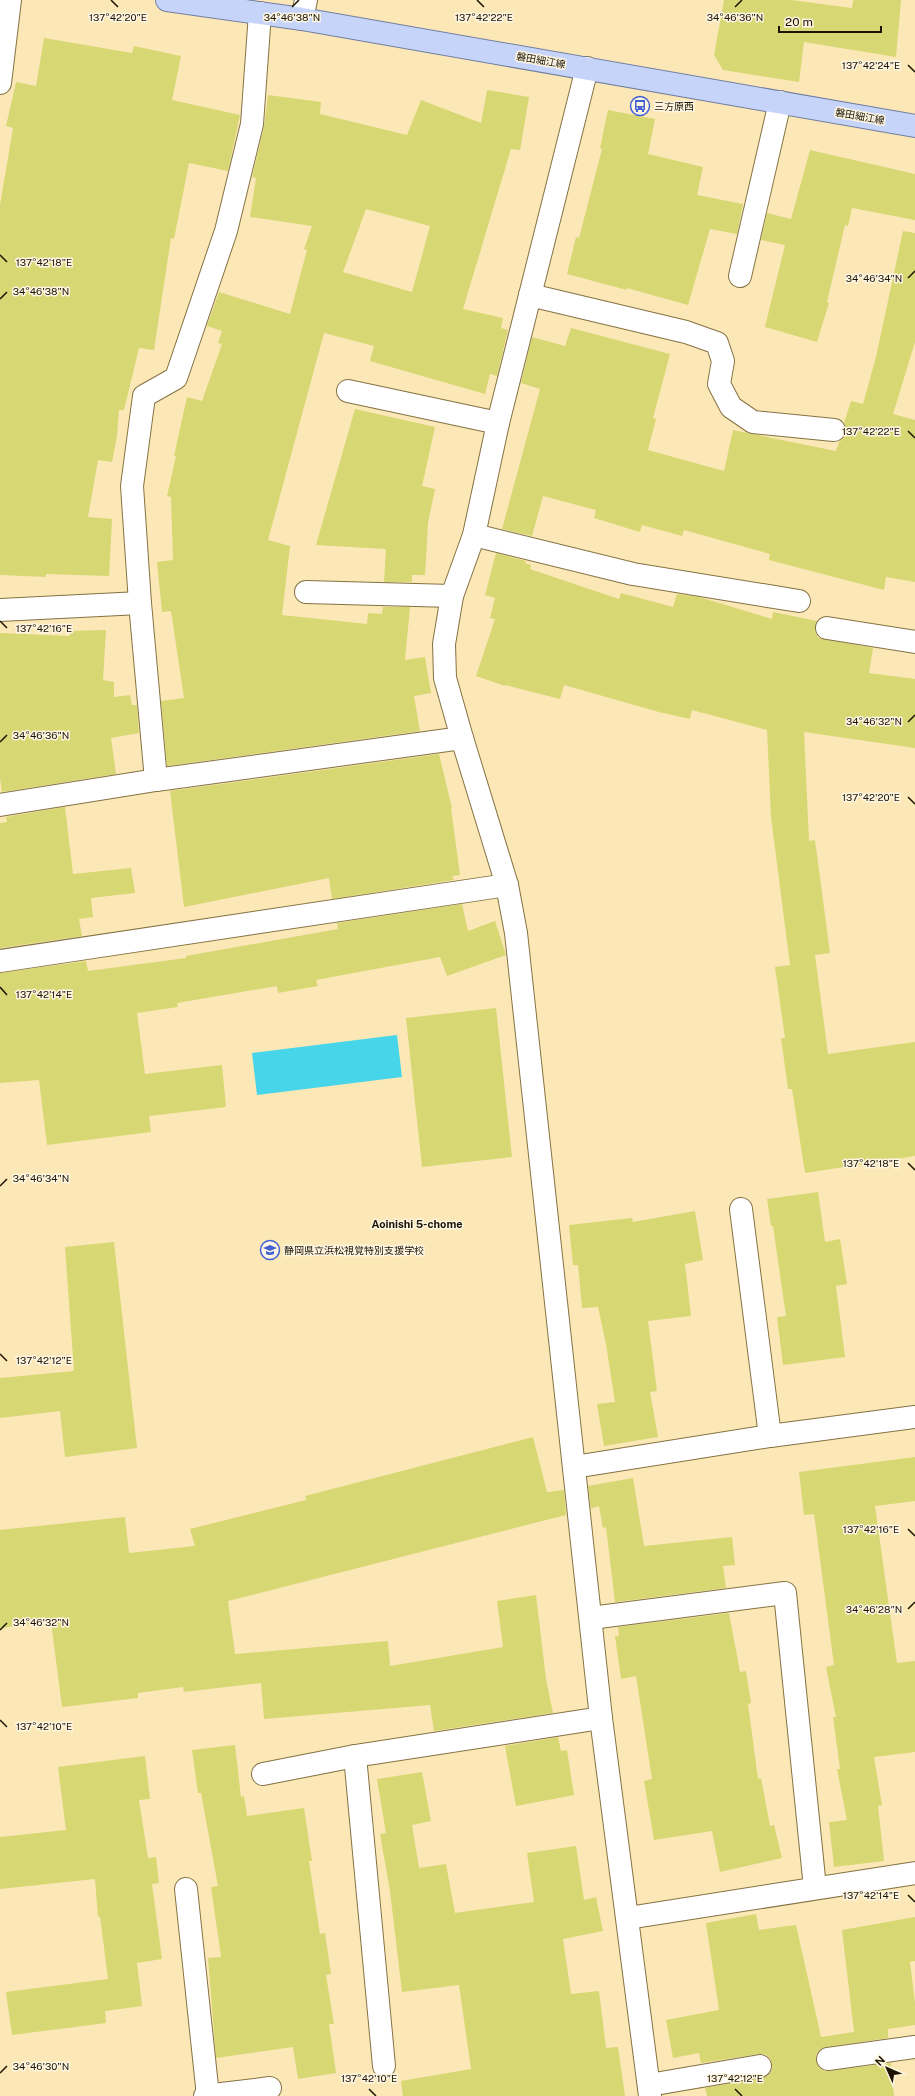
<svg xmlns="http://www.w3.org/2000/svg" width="915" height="2096" font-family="'Public Sans','Noto Sans JP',sans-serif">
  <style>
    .water { fill: #46d5e9 }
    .building { fill: #d7d774; fill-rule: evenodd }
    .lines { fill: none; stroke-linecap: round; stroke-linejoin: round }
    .minor-casing { stroke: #857244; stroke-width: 24 }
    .major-casing { stroke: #727fa2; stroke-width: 24 }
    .minor { stroke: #fff; stroke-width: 22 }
    .major { stroke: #c7d4fa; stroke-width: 22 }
    .ticks { fill: none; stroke: #1b1403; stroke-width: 1.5 }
    .labels { text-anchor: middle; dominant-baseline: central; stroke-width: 3; stroke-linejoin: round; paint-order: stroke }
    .street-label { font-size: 10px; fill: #1b1403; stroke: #fef6e3 }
    .poi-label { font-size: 10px; fill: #1b1403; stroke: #fef6e3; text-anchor: start }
    .neighbourhood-label { font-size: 11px; font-weight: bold; fill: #1b1403; stroke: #fef6e3 }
    .ticks-label { font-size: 10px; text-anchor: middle; fill: #1b1403; stroke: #fef6e3; stroke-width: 3; stroke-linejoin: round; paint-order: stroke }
  </style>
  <rect width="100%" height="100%" fill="#fce8b6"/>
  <polygon class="water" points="397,1035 402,1077 257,1095 252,1053"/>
  <g class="building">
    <polygon points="724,0 791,0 852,8 853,0 901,0 896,57 804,42 799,82 723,70 714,55"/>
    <polygon points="44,38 132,53 134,46 181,56 172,100 240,115 228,171 189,163 174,239 171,238 154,350 139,348 124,410 119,410 117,436 112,462 98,460 88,517 112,519 109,576 46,574 46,577 0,575 0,205 13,128 6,126 16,82 36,86"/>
    <path d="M487,90L529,97L520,150L511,149L463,309L503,318L501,328L508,330L497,376L490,374L485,394L370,361L374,346L324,333L268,540L290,546L282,615L367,624L368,613L382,614L383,607H410L405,660L425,657L431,693L414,696L420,731L167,766L161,701L184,698L171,611L162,612L157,562L173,560L171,497L167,496L176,456H174L187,397L202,401L222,344L218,343L222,331L207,326L219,292L290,314L307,250L304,249L312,226L250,217L256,178L252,177L264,127L268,95L321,102L320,114L407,135L421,100L481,123ZM366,209L430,226L412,292L343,272Z"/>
    <polygon points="608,110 655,119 648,154 703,167 697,195 743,204 737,234 710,229 688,305 627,288 627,290 567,274 576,237 579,238 602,149 600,148"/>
    <polygon points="810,150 915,174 915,220 852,208 848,226 845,225 827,302 829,303 817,342 765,327 785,245 761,240 767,213 791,219"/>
    <polygon points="903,231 915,233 915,342 893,414 915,420 915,582 886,577 884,590 769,560 770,554 684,530 682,536 642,525 640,532 594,518 596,510 543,496 532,536 502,529 540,389 521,383 532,337 565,346 571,328 670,354 653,418 656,419 648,450 724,471 733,430 836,451 839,442 844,438 846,432 844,423 851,401 863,404 876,357"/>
    <polygon points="355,409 435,427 422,486 435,489 428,523 425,575 412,575 412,582 384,582 386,549 316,545"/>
    <polygon points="496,553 526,561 525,563 531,565 530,569 619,599 621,593 673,607 677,594 699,597 772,619 773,612 817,621 815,632 819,638 873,648 869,673 915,679 915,748 804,732 809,841 815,840 830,953 815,955 828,1054 915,1042 915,1156 805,1173 792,1089 788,1089 781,1038 785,1038 775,967 790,965 771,817 767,730 692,710 690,719 659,712 564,685 560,699 505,685 505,686 476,676 495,619 490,618 495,598 485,595"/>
    <polygon points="106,630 103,680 114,682 114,697 130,695 132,705 137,705 139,733 111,738 116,774 2,792 0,778 0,633 70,636 70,631"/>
    <polygon points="439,754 452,808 451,808 460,875 452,876 454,880 332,899 329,878 184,907 170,791"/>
    <polygon points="65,807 73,874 131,868 135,893 91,898 93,917 79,919 82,936 0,948 0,823 7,822 6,817"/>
    <polygon points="462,904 468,931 495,921 506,955 447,976 440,957 316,980 318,986 278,993 277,986 177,1003 178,1007 137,1013 145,1074 222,1065 226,1107 149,1116 151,1132 47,1145 39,1080 0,1083 0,973 86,961 88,971 186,958 186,956 338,929 337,923"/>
    <polygon points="496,1008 512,1157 422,1167 406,1018"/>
    <polygon points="818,1192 825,1242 840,1239 847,1284 836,1286 845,1357 783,1365 777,1317 786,1316 773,1226 771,1226 767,1199"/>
    <polygon points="695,1211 703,1260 685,1264 691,1316 648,1321 657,1391 650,1392 658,1437 604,1446 597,1404 615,1402 606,1344 598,1307 582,1308 578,1265 573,1265 569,1225 632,1218 633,1222"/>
    <polygon points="114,1242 137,1448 65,1457 60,1411 0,1418 0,1378 74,1371 65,1247"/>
    <polygon points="533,1437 547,1492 564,1490 566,1515 228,1601 235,1654 388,1641 390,1666 503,1647 497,1601 536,1595 546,1679 553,1713 434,1731 430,1705 264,1719 261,1683 184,1692 183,1687 138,1693 138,1698 62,1707 51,1622 0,1628 0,1530 125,1517 129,1553 195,1546 190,1529 306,1500 305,1496"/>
    <polygon points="915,1457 915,1501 875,1506 897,1663 915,1661 915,1752 874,1757 882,1805 878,1806 884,1861 834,1867 829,1822 847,1820 837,1769 840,1769 833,1717 836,1717 826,1667 834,1665 814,1514 804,1515 799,1472"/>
    <polygon points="633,1478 644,1546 732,1537 735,1565 723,1566 726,1588 615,1602 606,1527 603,1528 599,1506 591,1509 588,1486"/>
    <polygon points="729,1613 740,1672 746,1671 751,1703 748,1704 758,1779 761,1778 770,1826 774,1825 782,1858 720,1872 712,1831 654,1840 644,1781 652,1779 636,1676 621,1679 615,1636 619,1636 618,1627"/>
    <polygon points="558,1737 561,1751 567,1750 574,1795 516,1806 505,1746"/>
    <polygon points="235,1745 241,1797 244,1796 247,1816 304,1808 312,1861 309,1861 320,1934 325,1933 331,1974 326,1975 334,2024 329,2024 336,2073 298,2079 293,2047 216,2058 208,1958 221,1957 211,1887 218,1886 201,1793 198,1793 192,1750"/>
    <polygon points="145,1756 150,1799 139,1800 148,1858 156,1857 159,1883 152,1884 162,1959 137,1963 142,2006 105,2011 106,2023 12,2035 6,1992 108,1979 100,1916 98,1917 95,1879 0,1889 0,1837 66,1830 58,1767"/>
    <polygon points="422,1772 431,1821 412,1825 419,1868 446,1864 455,1913 534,1902 527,1853 576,1846 584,1900 596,1897 603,1931 563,1939 571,1994 599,1991 606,2048 618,2047 625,2096 403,2096 401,2081 471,2069 459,1985 402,1992 390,1891 380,1834 386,1833 377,1779"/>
    <polygon points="756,1914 759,1930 796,1925 821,2037 854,2032 842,1930 915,1917 915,1961 910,1962 915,2003 915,2025 888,2029 888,2038 826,2047 820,2049 816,2055 816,2060 818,2067 824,2071 829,2071 891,2063 894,2096 707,2096 705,2088 768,2076 772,2070 772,2064 770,2058 765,2054 758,2054 701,2063 699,2053 673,2058 666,2020 719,2010 706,1923"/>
  </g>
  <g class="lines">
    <g class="minor-casing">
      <g id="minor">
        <polyline points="302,19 306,0"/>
        <polyline points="587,68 498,423 474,535 452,596 444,644 445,678 462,738 507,885 516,933 601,1718 650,2096"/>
        <polyline points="0,83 10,0"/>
        <polyline points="740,276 780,102"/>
        <polyline points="530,295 686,332 717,343 723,361 719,384 731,407 753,422 834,430"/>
        <polyline points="348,391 498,423"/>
        <polyline points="474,535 633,574 799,601"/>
        <polyline points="306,592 452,596"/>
        <polyline points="0,610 140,603"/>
        <polyline points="827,628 915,642"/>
        <polyline points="156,780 140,603 132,486 144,396 176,378 226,231 252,124 260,13"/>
        <polyline points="0,805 156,780 462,738"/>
        <polyline points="0,961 507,885"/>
        <polyline points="741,1209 770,1436"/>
        <polyline points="574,1467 770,1436 915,1417"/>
        <polyline points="591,1618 785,1593 815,1888"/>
        <polyline points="355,1756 384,2066"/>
        <polyline points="263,1774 355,1756 601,1718"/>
        <polyline points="186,1889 208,2096"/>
        <polyline points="628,1918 915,1873"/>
        <polyline points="828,2059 915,2047"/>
        <polyline points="649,2085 760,2066"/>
        <polyline points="205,2096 270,2088"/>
      </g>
    </g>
    <g class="major-casing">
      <polyline id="major" points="167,0 302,19 915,126"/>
    </g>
    <use href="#minor" class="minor"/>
    <use href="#major" class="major"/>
  </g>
  <path class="ticks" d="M111,0L118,7M477,0L484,7M292,7L299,0M735,7L742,0M908,65L915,72M0,255L7,262M908,278L915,271M0,299L7,292M908,431L915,438M0,621L7,628M908,722L915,715M0,742L7,735M908,797L915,804M0,987L7,995M908,1163L915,1170M0,1186L7,1179M0,1354L7,1361M908,1529L915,1536M908,1609L915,1602M0,1630L7,1623M0,1720L7,1727M908,1895L915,1902M0,2073L7,2066M369,2089L376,2096M735,2089L742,2096"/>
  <defs>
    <g id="bus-ring" transform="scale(1)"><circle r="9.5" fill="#fef6e3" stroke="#4361d4" stroke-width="1.5"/><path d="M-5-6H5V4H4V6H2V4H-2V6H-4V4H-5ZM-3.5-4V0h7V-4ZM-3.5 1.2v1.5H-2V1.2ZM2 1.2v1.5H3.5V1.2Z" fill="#4361d4"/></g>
    <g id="school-ring" transform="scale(1)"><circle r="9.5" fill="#fef6e3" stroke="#4361d4" stroke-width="1.5"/><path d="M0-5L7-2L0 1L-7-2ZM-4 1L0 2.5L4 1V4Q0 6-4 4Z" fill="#4361d4"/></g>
  </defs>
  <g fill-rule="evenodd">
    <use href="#bus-ring" x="640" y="106"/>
    <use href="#school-ring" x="270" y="1250"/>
  </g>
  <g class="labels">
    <g class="street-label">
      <text transform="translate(541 60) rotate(10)">磐田細江線</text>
      <text transform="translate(860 116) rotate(10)">磐田細江線</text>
    </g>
    <g class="poi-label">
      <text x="654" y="106">三方原西</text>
      <text x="284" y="1250">静岡県立浜松視覚特別支援学校</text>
    </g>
    <g class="neighbourhood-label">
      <text x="417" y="1224">Aoinishi 5-chome</text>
    </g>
  </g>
  <g class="ticks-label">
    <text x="118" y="21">137°42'20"E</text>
    <text x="484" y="21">137°42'22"E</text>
    <text x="735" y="21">34°46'36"N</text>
    <text x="292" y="21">34°46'38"N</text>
    <text x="871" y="69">137°42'24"E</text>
    <text x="44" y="266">137°42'18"E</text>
    <text x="874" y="282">34°46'34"N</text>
    <text x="41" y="295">34°46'38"N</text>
    <text x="871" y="435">137°42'22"E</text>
    <text x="44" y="632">137°42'16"E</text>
    <text x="874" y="725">34°46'32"N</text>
    <text x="41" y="739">34°46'36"N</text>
    <text x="871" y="801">137°42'20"E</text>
    <text x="44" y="998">137°42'14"E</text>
    <text x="871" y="1167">137°42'18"E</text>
    <text x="41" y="1182">34°46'34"N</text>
    <text x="44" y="1364">137°42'12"E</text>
    <text x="871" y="1533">137°42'16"E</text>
    <text x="874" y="1613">34°46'28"N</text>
    <text x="41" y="1626">34°46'32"N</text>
    <text x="44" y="1730">137°42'10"E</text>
    <text x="871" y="1899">137°42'14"E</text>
    <text x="41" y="2070">34°46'30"N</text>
    <text x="369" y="2082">137°42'10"E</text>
    <text x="735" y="2082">137°42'12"E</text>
  </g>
  <g transform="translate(887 2068) rotate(315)" stroke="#fef6e3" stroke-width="3" paint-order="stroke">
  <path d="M0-3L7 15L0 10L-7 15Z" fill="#1b1403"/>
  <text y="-6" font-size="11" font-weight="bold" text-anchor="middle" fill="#1b1403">N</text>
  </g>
  <path d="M779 26v6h102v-6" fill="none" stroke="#1b1403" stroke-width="2"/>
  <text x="785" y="26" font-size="12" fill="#1b1403" stroke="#fef6e3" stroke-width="3" paint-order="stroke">20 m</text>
</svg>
